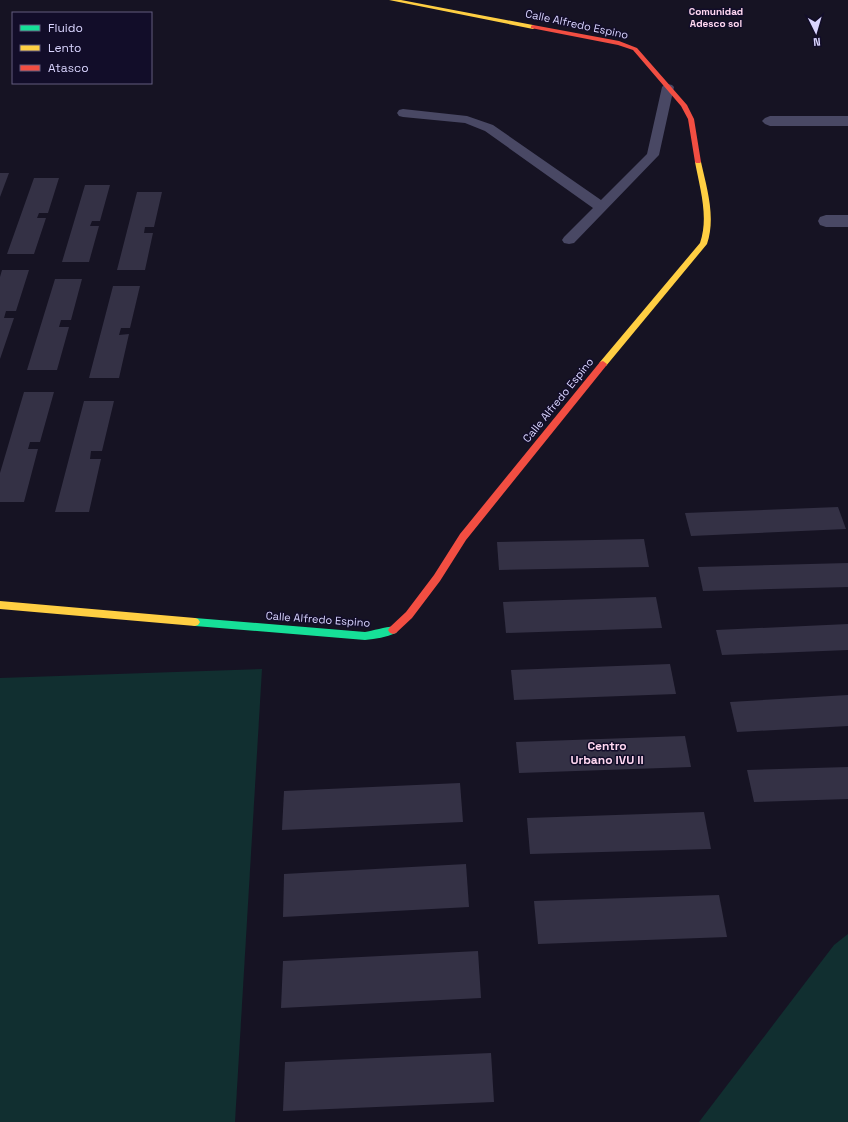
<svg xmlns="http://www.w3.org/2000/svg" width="848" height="1122" font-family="'Space Grotesk',sans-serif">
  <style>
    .green { fill: #112f30 }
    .building { fill: #343145 }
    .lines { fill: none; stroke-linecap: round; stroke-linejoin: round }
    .lane { fill: #494864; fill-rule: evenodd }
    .street { fill: #494864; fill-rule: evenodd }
    .fast { fill: #16e098; fill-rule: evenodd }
    .slow { fill: #ffcf43; fill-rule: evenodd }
    .jam { fill: #f24e42; fill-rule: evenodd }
    .labels { text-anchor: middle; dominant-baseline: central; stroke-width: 3; stroke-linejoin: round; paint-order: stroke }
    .far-neighbourhood-label { font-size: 10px; font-weight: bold; fill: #ffd7f0; stroke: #120d29 }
    .street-label { font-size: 11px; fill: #dad5ff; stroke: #120d29 }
    .neighbourhood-label { font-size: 12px; font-weight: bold; fill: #ffd7f0; stroke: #120d29 }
  </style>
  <rect width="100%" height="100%" fill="#161323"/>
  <g class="green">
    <polygon points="262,669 235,1122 0,1122 0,678"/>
    <polygon points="848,934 848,1122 699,1122 834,945"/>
  </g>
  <g class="building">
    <polygon points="0,173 9,173 0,197"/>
    <polygon points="34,178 59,178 48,213 39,213 37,218 46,218 34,254 7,254"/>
    <polygon points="85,185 110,185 100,221 92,221 90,226 99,226 89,262 62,262"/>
    <polygon points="137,192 162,192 154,227 145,227 144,233 153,233 145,270 117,270"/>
    <polygon points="2,270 29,270 16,311 6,311 4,318 14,318 0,359 0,277"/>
    <polygon points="55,279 82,279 71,320 61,320 59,327 69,327 57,370 27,370"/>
    <polygon points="113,286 140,286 130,328 121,328 119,335 129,334 119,378 89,378"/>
    <polygon points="24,392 54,392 40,442 30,442 28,449 38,449 24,502 0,502 0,473"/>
    <polygon points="84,401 114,401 102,451 91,451 90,459 101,459 89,512 55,512"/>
    <polygon points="838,507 846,529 691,536 685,513"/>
    <polygon points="644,539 649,567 499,570 497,542"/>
    <polygon points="848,563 848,587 703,591 698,567"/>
    <polygon points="656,597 662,628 506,633 503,602"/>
    <polygon points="848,624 848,650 722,655 716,630"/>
    <polygon points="670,664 676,694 514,700 511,670"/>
    <polygon points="848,695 848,726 737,732 730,702"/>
    <polygon points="685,736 691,767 519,773 516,742"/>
    <polygon points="848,767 848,799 754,802 747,770"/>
    <polygon points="460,783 463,822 282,830 284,791"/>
    <polygon points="704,812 711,849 530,854 527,818"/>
    <polygon points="466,864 469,907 283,917 284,874"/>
    <polygon points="719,895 727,937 538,944 534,901"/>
    <polygon points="478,951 481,998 281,1008 283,961"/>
    <polygon points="491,1053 494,1102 283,1111 285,1062"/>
  </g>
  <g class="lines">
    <polygon class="lane" points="668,84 672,85 674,87 659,155 574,243 569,244 564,243 562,240 564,237 593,208 485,131 465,123 403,117 399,116 397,113 399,110 403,109 467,116 493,125 601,200 647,154 662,87 664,85"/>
    <g class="street">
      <polygon points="770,116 848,116 848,126 770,126 765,124 762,121 765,118"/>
      <polygon points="826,215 848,215 848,227 826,227 820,225 818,221 820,217"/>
    </g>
    <path class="fast" d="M195,618L365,632C373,631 391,625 396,627L398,630L396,633C386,637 376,639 365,640L195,626L192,625L190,622L192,619Z"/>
    <g class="slow">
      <polygon points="389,0 401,0 533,25 536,27 533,29"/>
      <path d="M698,160L701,162C707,189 716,217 707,244L606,366H600L599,364L600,362L700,243C709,217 700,189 695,162Z"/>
      <polygon points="0,601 195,618 198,619 200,622 198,625 195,626 0,609"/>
    </g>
    <g class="jam">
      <polygon points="533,25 619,41 637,48 687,105 694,119 701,162 700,163 696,163 695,162 688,119 681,106 633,50 618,45 531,28 531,26"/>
      <polygon points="603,361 607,364 606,366 466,540 440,581 412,618 396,633 393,634 390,633 388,630 390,627 406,612 434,575 460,534 600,362"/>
    </g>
  </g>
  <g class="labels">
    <g class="far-neighbourhood-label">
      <text x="716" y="11">Comunidad<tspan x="716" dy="12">Adesco sol</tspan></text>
    </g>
    <g class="street-label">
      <text transform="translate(577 24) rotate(12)">Calle Alfredo Espino</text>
      <text transform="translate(558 400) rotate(-51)">Calle Alfredo Espino</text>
      <text transform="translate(318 619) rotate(4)">Calle Alfredo Espino</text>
    </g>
    <g class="neighbourhood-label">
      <text x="607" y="746">Centro<tspan x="607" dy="14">Urbano IVU II</tspan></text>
    </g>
  </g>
  <rect x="12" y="12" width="140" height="72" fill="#120d29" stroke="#625d7f"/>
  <rect x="20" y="25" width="20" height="6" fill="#16e098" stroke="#625d7f"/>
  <text x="48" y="32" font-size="12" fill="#dad5ff">Fluido</text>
  <rect x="20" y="45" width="20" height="6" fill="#ffcf43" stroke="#625d7f"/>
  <text x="48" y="52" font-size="12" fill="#dad5ff">Lento</text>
  <rect x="20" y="65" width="20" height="6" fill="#f24e42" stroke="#625d7f"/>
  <text x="48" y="72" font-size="12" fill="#dad5ff">Atasco</text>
  <g transform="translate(816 32) rotate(175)" stroke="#120d29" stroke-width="3" paint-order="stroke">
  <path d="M0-3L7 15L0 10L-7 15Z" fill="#dad5ff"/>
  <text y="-6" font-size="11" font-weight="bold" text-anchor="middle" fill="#dad5ff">N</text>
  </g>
</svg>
